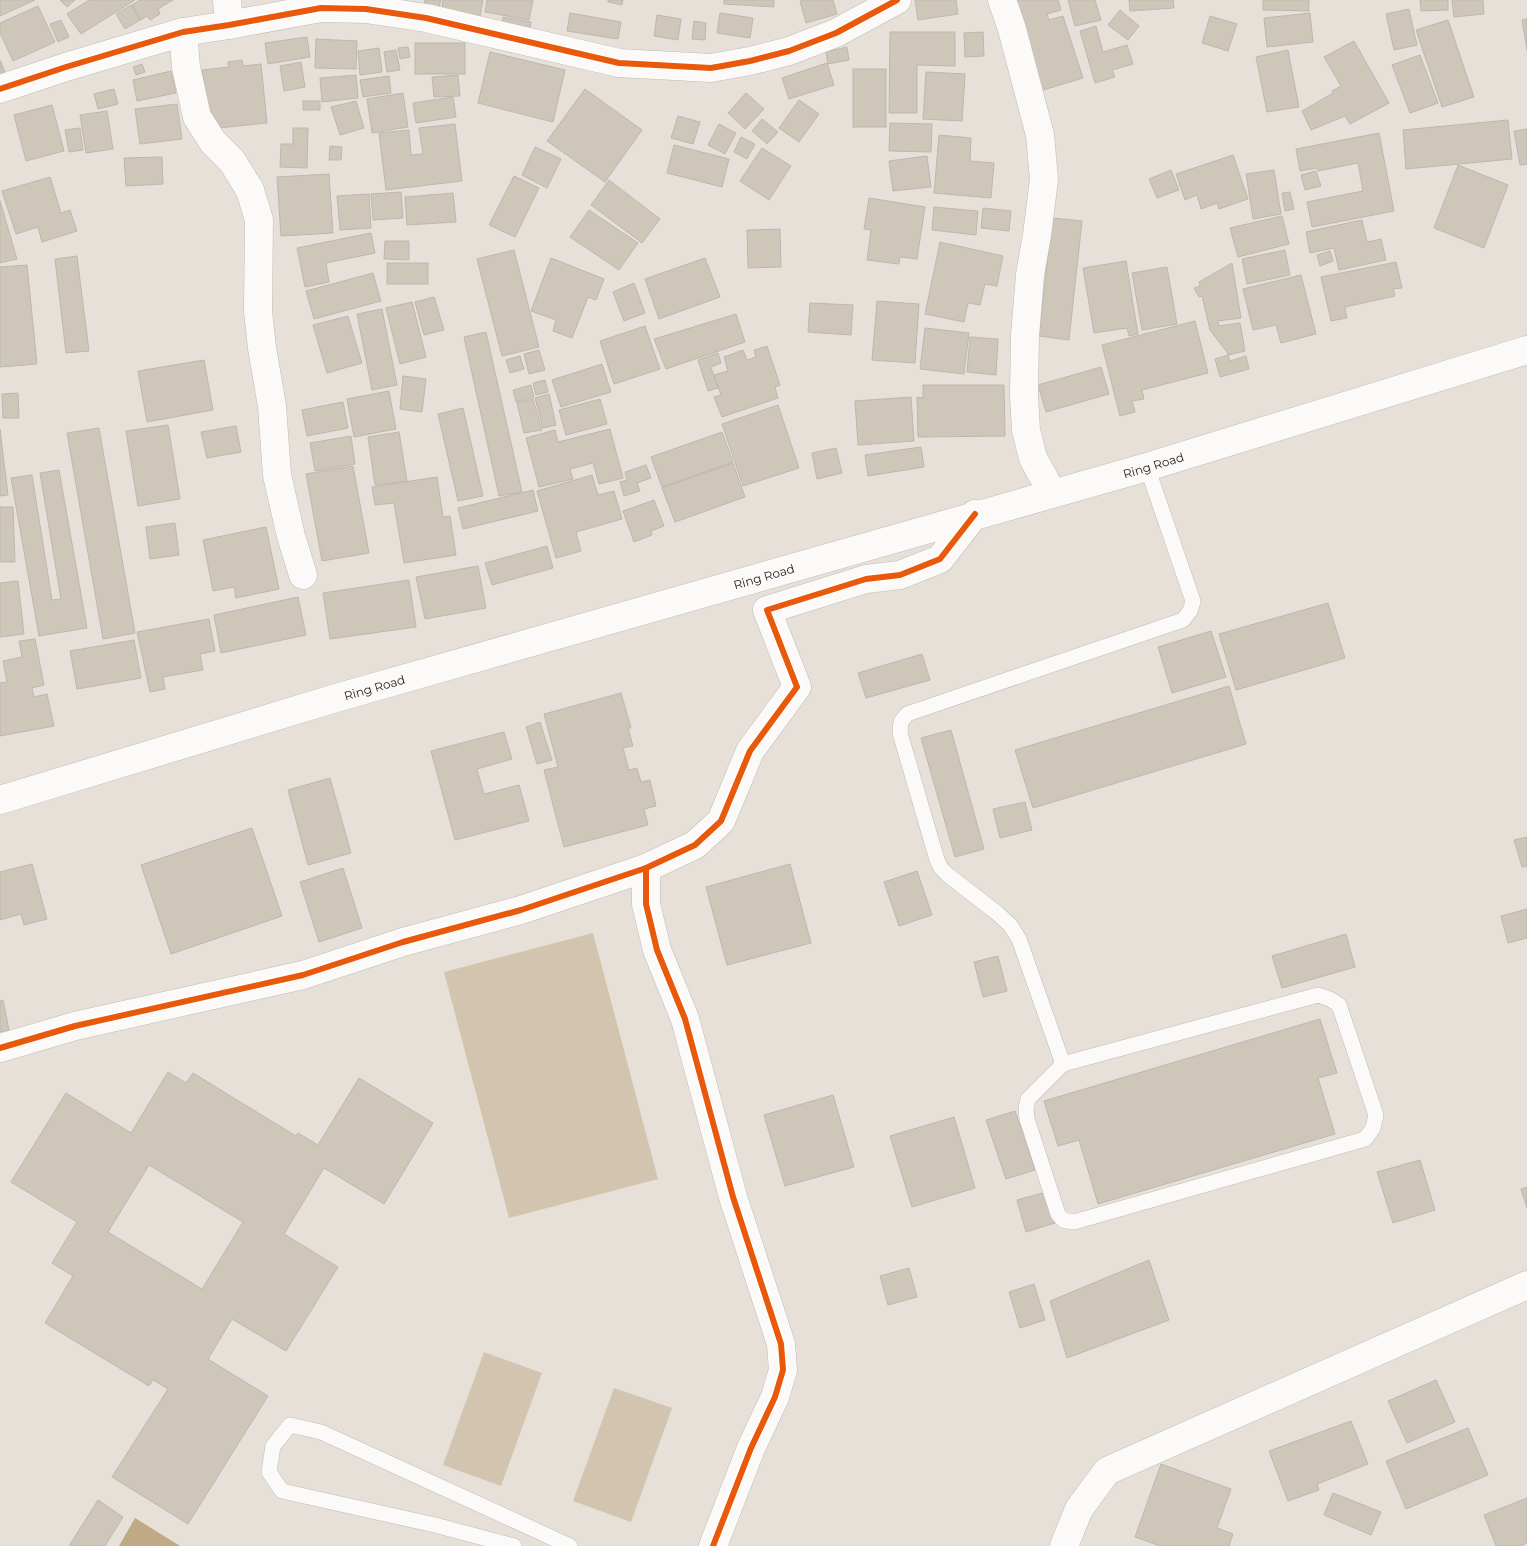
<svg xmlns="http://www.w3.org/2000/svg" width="1527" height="1546" font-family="Montserrat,sans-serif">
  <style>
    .pitch { fill: #d2c4ae }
    .water { fill: #c0a985 }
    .building { fill: #cec6b9; stroke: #bcb7b0; fill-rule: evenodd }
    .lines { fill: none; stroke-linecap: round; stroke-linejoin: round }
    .lane-casing { stroke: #c0bbb5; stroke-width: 16 }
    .street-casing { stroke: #c0bbb5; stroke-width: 29 }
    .secondary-casing { stroke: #c0bbb5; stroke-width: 29 }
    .lane { stroke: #fbfaf9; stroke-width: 15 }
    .street { stroke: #fbfaf9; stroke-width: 28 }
    .secondary { stroke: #fbfaf9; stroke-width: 28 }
    .cycleway-casing { stroke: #fff; stroke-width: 9 }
    .cycleway { stroke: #e8590c; stroke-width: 6 }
    .labels { text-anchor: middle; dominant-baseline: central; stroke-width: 4; stroke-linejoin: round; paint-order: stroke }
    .street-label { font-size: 12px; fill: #211d17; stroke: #fff }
  </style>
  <rect width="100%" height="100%" fill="#e6e0d8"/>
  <g class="pitch">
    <polygon points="593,933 658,1179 509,1218 444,972"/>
    <polygon points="484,1352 542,1373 501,1486 443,1465"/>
    <polygon points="614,1388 672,1408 631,1522 573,1501"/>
  </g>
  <polygon class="water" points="135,1518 180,1546 119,1546"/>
  <g class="building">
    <polygon points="0,0 35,0 0,16"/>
    <polygon points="60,0 75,0 67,7"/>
    <polygon points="89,0 135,0 81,34 67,14"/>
    <polygon points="140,0 173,0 158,9 160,14 150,20 147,16 141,20 132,5"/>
    <polygon points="425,0 441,0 438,11 424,9"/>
    <polygon points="443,0 483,0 480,16 442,9"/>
    <polygon points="487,0 533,0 529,20 485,12"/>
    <polygon points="608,0 623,0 622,5 608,2"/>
    <polygon points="724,0 774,0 774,7 724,4"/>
    <polygon points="804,0 833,0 837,14 806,23 800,1"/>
    <polygon points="915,0 956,0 958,14 918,20"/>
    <polygon points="1010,0 1058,0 1061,10 1047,14 1049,20 1063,16 1083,78 1040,91"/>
    <polygon points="1068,0 1095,0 1101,20 1075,26"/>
    <polygon points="1129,0 1173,0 1174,8 1130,11"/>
    <polygon points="1263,0 1309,0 1309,11 1263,10"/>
    <polygon points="1420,0 1448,0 1448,10 1421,11"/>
    <polygon points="1452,0 1483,0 1484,14 1454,17"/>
    <polygon points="131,5 140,20 125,29 116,14"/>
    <polygon points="38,6 55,42 13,61 0,33 0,23"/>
    <polygon points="1409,9 1417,45 1394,50 1386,14"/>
    <polygon points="1120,10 1139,26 1128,40 1108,25"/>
    <polygon points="570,13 621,22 618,39 567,31"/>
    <polygon points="720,13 753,18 750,38 717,33"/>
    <polygon points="1310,13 1313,42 1267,47 1264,18"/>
    <polygon points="657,15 681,19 678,40 654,36"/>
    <polygon points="1210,16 1237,24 1228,51 1202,43"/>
    <polygon points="503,17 531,22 530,31 502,26"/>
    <polygon points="1527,19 1527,50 1522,20"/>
    <polygon points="61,20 69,37 58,42 50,24"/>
    <polygon points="1448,20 1474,97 1442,107 1416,30"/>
    <polygon points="694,21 706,23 705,40 692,39"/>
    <polygon points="1096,26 1103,52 1127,45 1133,64 1112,70 1115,77 1095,83 1080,31"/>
    <polygon points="890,32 955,32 955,66 917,65 917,113 889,113"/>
    <polygon points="983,32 984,56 965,57 964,33"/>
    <polygon points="307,37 310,57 268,64 265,43"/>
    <polygon points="316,39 357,41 356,69 315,68"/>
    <polygon points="1354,41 1389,103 1350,124 1345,116 1311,130 1302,111 1333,93 1332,91 1341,86 1324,57"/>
    <rect x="415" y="43" width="50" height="31"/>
    <polygon points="408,47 410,57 400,59 398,48"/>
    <polygon points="847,47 849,60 828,64 826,52"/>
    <polygon points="379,48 382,72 360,75 358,51"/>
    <polygon points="396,50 400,70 387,72 384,52"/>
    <polygon points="1288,50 1299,107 1267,112 1256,57"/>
    <polygon points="490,52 565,70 553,122 478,103"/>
    <polygon points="1420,55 1438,103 1410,113 1392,65"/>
    <polygon points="0,60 5,72 0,74"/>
    <polygon points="242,60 243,66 261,64 267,123 209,129 202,70 229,67 228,62"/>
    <polygon points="301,62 305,87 284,91 280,66"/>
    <polygon points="827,63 834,85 789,99 782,78"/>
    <polygon points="142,64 145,72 136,75 133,67"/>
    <rect x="853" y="69" width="33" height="58"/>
    <polygon points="171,71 176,93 137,101 133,80"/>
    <polygon points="926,72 965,74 962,121 923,119"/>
    <polygon points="356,75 358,98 322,102 320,78"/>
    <polygon points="458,75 460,96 434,97 432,77"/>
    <polygon points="389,76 391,93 363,97 360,80"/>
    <polygon points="114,89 118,104 98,109 94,94"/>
    <polygon points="585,89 642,130 605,182 547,141"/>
    <polygon points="403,93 408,127 372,133 367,99"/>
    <polygon points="746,93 764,109 745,129 728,113"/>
    <polygon points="453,97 456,117 416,123 413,103"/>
    <polygon points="799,100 819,114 799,142 779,128"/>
    <rect x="303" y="101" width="17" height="9"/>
    <polygon points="356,101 364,128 340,135 331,107"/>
    <polygon points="177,104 182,139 140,144 135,109"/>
    <polygon points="52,105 64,151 26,161 14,115"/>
    <polygon points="107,111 113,149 86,153 80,115"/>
    <polygon points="678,116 700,122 693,144 671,138"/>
    <polygon points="762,119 778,132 767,144 752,131"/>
    <polygon points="1508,120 1512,159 1406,169 1403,130"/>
    <polygon points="890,123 932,124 931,152 889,151"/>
    <polygon points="455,124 462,181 386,190 379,133 409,130 411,155 423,154 419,128"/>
    <polygon points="719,124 736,133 725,154 708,145"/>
    <polygon points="80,128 83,150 69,152 65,130"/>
    <polygon points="293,128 308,128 307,168 280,167 281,144 293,144"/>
    <polygon points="1527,129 1527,164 1520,165 1514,131"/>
    <polygon points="1379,133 1394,211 1312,227 1307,202 1363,191 1358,163 1318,171 1317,168 1300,171 1296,149"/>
    <polygon points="939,135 971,138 970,161 994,163 991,198 934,193"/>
    <polygon points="741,137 755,144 747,159 734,152"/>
    <polygon points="674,145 729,159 722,187 667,173"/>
    <polygon points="330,146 342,147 341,160 329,160"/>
    <polygon points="535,147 561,159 547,188 522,175"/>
    <polygon points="762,148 791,166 769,200 740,181"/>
    <polygon points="1233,155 1248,199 1219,209 1217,203 1201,209 1197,195 1185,200 1176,174"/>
    <polygon points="927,156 931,187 893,191 889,161"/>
    <polygon points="162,157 163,184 126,186 124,158"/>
    <polygon points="1458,165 1508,185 1484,248 1434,228"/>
    <polygon points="1171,170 1179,190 1157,198 1149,179"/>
    <polygon points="1274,170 1281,214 1253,219 1246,174"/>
    <polygon points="1316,171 1321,186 1305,190 1301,175"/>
    <polygon points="329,174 333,233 281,236 277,177"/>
    <polygon points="514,176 539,188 515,237 489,225"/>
    <polygon points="50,177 61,213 70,210 77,231 42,242 38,227 16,234 2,191"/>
    <polygon points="609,180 660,219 642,243 591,205"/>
    <polygon points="401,192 403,218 373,220 371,194"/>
    <polygon points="1290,192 1294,209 1285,211 1282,193"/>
    <polygon points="453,193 456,222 407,225 405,197"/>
    <polygon points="369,194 371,228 340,230 337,196"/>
    <polygon points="869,198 925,207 917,259 900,257 899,264 867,260 871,230 864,229"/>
    <polygon points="0,201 17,259 0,263"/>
    <polygon points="934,207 978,211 976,235 932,230"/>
    <polygon points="983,208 1011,211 1009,231 981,228"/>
    <polygon points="589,210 638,243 619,270 570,237"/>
    <polygon points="1282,216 1289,244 1238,257 1230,228"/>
    <polygon points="1052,218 1082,221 1069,340 1039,336"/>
    <polygon points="1362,220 1367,242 1381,239 1386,260 1339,270 1334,248 1310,253 1306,232"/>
    <polygon points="780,229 781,267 748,268 747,230"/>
    <polygon points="371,233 375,253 326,263 329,282 305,287 297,248"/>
    <polygon points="385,241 409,241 409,260 384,259"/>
    <polygon points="940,242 1003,256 997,286 985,284 980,305 968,303 964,322 925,314"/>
    <polygon points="514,250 539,347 502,356 477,259"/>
    <polygon points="1285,250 1290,275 1247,284 1242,259"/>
    <polygon points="1330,251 1333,261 1320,266 1317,255"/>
    <polygon points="77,256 89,351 66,353 55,259"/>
    <polygon points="551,258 604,279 596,300 588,297 572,338 553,331 556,320 531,311"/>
    <polygon points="705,258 720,297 659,319 645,279"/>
    <polygon points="1126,261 1138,334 1129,336 1127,328 1094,333 1083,268"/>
    <polygon points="1396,262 1402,288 1393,289 1395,296 1345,307 1347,318 1331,321 1321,277"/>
    <rect x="387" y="263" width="41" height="21"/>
    <polygon points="1232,263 1241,318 1218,321 1219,326 1240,323 1245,351 1229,355 1210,330 1202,296 1199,297 1194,288 1200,286 1199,282"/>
    <polygon points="27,265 37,364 0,367 0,267"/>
    <polygon points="1167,267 1177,324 1142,330 1132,273"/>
    <polygon points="373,273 381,301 314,319 306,291"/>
    <polygon points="1301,275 1316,334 1281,343 1276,325 1253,330 1243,289"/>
    <polygon points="634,283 645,313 624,321 613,292"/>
    <polygon points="434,297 444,330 424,335 415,302"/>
    <polygon points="877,301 919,304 915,363 872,360"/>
    <polygon points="412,302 426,357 400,364 386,308"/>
    <polygon points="810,303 853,305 851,335 808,332"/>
    <polygon points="382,309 397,385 372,390 357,314"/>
    <polygon points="736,314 745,342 666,369 654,339"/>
    <polygon points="348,316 362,363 327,373 313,325"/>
    <polygon points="1195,321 1208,373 1142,390 1144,399 1132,401 1135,412 1120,416 1102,345"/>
    <polygon points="645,326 660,369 614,384 600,341"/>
    <polygon points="925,328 969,333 964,374 920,369"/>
    <polygon points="486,332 522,492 499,496 464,337"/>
    <polygon points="970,337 998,339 996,375 967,372"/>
    <polygon points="767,346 780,385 775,387 778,398 722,417 714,397 721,395 714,375 728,371 724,357 743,350 747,360 756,357 754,350"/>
    <polygon points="539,350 545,370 529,374 524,354"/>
    <polygon points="718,353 721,363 711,367 718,388 708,391 698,360"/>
    <polygon points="1228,355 1230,361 1246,356 1249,369 1220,377 1215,359"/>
    <polygon points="520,356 524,369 510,373 506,360"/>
    <polygon points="204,360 213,410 147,422 138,371"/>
    <polygon points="602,364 611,392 561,407 552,380"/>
    <polygon points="1101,367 1109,394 1046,412 1038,385"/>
    <polygon points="403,376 426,379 422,412 400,409"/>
    <polygon points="545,380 548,392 536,395 533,383"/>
    <polygon points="531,385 534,397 516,402 513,390"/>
    <polygon points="923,385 1004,385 1005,436 918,437 917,397 923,398"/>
    <polygon points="389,391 396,429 354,437 347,399"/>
    <polygon points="18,393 19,418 3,418 2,394"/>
    <polygon points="549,394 556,425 543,428 535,398"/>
    <polygon points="911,397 914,441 858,445 855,401"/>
    <polygon points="533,399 542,430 524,433 517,403"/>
    <polygon points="600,399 607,424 566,435 559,410"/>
    <polygon points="343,402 348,428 307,436 302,410"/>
    <polygon points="778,405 799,468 743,486 722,424"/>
    <polygon points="463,408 483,496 458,501 438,414"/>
    <polygon points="168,425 180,499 138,506 126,431"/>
    <polygon points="236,426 241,452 207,458 201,432"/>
    <polygon points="99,428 135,633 103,639 67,433"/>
    <polygon points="0,429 8,495 0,496"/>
    <polygon points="610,429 623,478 599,484 593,463 570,469 573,479 539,487 526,438 555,430 558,442"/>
    <polygon points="399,432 407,481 375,485 368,437"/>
    <polygon points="722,432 733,462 662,487 651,457"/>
    <polygon points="351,436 355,464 315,471 310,443"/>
    <polygon points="921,447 924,467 868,476 865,455"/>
    <polygon points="836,448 842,473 817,479 812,453"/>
    <polygon points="733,463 745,497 675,522 662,488"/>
    <polygon points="646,465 651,478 637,483 640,491 624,496 620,482 627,480 625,472"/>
    <polygon points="353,466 369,553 322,561 306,474"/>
    <polygon points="59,470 87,628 39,636 11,478 32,475 52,600 61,599 40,473"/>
    <polygon points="592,475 598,495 614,491 622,519 576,532 581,551 556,558 537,491"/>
    <polygon points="437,477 443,517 450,516 456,555 404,563 394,503 375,505 372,487"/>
    <polygon points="533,490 538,511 463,529 458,508"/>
    <polygon points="654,500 664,526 651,531 652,535 634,542 623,511"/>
    <polygon points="0,507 13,507 15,562 0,562"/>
    <polygon points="175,523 179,555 150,559 146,527"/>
    <polygon points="266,527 279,589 236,598 234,587 213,591 203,540"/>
    <polygon points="547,546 553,568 492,585 485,563"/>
    <polygon points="478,566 486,608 425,619 416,577"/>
    <polygon points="409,580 416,627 330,639 323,593"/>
    <polygon points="18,581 24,634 0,637 0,583"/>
    <polygon points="298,597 306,635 221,653 214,615"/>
    <polygon points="1328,603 1345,658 1236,690 1219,634"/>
    <polygon points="209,619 215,651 200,654 203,670 163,677 165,689 150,692 137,632"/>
    <polygon points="1211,631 1226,677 1172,693 1158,647"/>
    <polygon points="35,639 44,685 32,688 34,697 47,694 54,726 0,736 0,683 7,682 3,661 22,657 19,641"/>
    <polygon points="134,640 141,678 77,689 70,651"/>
    <polygon points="922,654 930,680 866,698 858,673"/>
    <polygon points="1229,686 1246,744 1033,808 1015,750"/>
    <polygon points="621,693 631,728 628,728 633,746 623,748 629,770 637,768 641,782 650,780 656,806 644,809 648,825 564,847 544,770 558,767 544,714"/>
    <polygon points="540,722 552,760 537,764 526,727"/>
    <polygon points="951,730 984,849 955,857 921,738"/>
    <polygon points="504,732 512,759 477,769 484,794 519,785 529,821 455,840 431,751"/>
    <polygon points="330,778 351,853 308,865 288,790"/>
    <polygon points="1025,802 1032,830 1000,838 993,809"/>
    <polygon points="252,828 282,916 171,954 141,865"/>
    <polygon points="1527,837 1527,866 1522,867 1514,840"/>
    <polygon points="32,864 47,919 24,925 21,914 0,920 0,872"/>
    <polygon points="790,864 811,943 727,965 706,887"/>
    <polygon points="343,868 362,928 319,942 300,882"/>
    <polygon points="917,871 932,915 899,926 884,882"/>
    <polygon points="1527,909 1527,938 1508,943 1501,916"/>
    <polygon points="1346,934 1355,967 1282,988 1272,956"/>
    <polygon points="998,956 1007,991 983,997 974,962"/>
    <polygon points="3,1000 9,1030 0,1032 0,1001"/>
    <polygon points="1320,1019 1337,1073 1318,1078 1335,1134 1098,1204 1079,1140 1058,1146 1044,1101"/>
    <path d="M168,1072L186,1083L193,1073L296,1136L298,1133L318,1145L359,1078L433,1123L384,1204L324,1168L284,1234L338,1267L286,1351L232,1319L208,1359L268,1396L188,1524L112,1477L168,1389L153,1380L149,1386L45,1323L73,1276L52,1263L77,1222L11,1182L66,1093L131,1133ZM149,1165L243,1222L202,1289L108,1232Z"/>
    <polygon points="833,1095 854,1167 785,1186 764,1115"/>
    <polygon points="1015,1111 1035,1170 1006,1179 986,1120"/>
    <polygon points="954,1117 975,1188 912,1207 890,1136"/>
    <polygon points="1420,1160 1435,1210 1393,1223 1377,1172"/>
    <polygon points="1527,1187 1527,1208 1521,1189"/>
    <polygon points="1046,1192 1055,1223 1026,1232 1017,1200"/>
    <polygon points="1149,1260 1169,1320 1067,1358 1050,1301"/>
    <polygon points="909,1268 917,1297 888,1305 880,1276"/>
    <polygon points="1034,1284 1045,1320 1020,1328 1009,1292"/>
    <polygon points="1436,1380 1455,1422 1407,1443 1388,1401"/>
    <polygon points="1351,1421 1368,1464 1317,1484 1319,1490 1288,1501 1269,1451"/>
    <polygon points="1468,1428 1488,1475 1406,1509 1386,1461"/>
    <polygon points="1161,1464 1231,1489 1217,1528 1233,1534 1229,1546 1160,1546 1135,1537"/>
    <polygon points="1333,1493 1381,1512 1371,1535 1324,1515"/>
    <polygon points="1527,1498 1527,1543 1520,1546 1496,1546 1484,1515"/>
    <polygon points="98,1500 123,1517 105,1546 69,1546"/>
  </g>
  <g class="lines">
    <g class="lane-casing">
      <g id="lane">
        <polygon points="1318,995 1330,999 1339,1005 1376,1115 1373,1128 1365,1139 1074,1222 1063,1220 1058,1214 1027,1119 1026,1109 1028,1099 1063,1064"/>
        <polyline points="1063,1064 1019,939 1010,925 997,913 948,875 941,868 937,860 900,733 901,722 907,714 1183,620 1190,611 1193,601 1147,467"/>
        <polyline points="514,1546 435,1525 282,1491 269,1472 273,1446 290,1425 321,1432 570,1546"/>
      </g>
    </g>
    <g class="street-casing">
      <g id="street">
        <polyline points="227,0 229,25"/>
        <polyline points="1002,0 1012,29 1040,135 1044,179 1037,235 1030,275 1025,336 1024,395 1026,430 1033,458 1052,493"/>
        <polyline points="183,32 186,67 197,117 213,142 232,161 250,190 259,220 258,311 262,348 272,406 277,475 291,536 303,575"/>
        <polyline points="0,89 66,67 183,32 229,25 321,8 366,9 426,18 619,63 711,68 750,61 789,51 836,33 897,0"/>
        <polyline points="646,868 646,904 657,950 685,1019 733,1197 781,1344 783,1370 775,1397 751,1448 713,1546"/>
        <polyline points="0,1048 75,1026 303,975 403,942 521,910 646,868 695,845 721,821 750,751 797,687 767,610 866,579 900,575 940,559 975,514"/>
        <polyline points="1064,1546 1079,1509 1107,1471 1527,1285"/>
      </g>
    </g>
    <g class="secondary-casing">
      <g id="secondary">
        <path id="s1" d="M0,800L336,698L1147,467L1527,350"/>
      </g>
    </g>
    <use href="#lane" class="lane"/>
    <use href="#street" class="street"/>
    <use href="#secondary" class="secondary"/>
    <g class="cycleway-casing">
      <g id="cycleway">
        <polyline points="0,89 66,67 183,32 229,25 321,8 366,9 426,18 619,63 711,68 750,61 789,51 836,33 897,0"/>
        <polyline points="646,868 646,904 657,950 685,1019 733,1197 781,1344 783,1370 775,1397 751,1448 713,1546"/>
        <polyline points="0,1048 75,1026 303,975 403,942 521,910 646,868 695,845 721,821 750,751 797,687 767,610 866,579 900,575 940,559 975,514"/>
      </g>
    </g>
    <use href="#cycleway" class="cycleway"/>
  </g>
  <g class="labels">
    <g class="street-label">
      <text stroke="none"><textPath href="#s1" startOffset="1201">Ring Road</textPath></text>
      <text stroke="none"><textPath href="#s1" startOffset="796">Ring Road</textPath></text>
      <text stroke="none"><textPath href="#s1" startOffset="391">Ring Road</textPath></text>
    </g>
  </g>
</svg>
